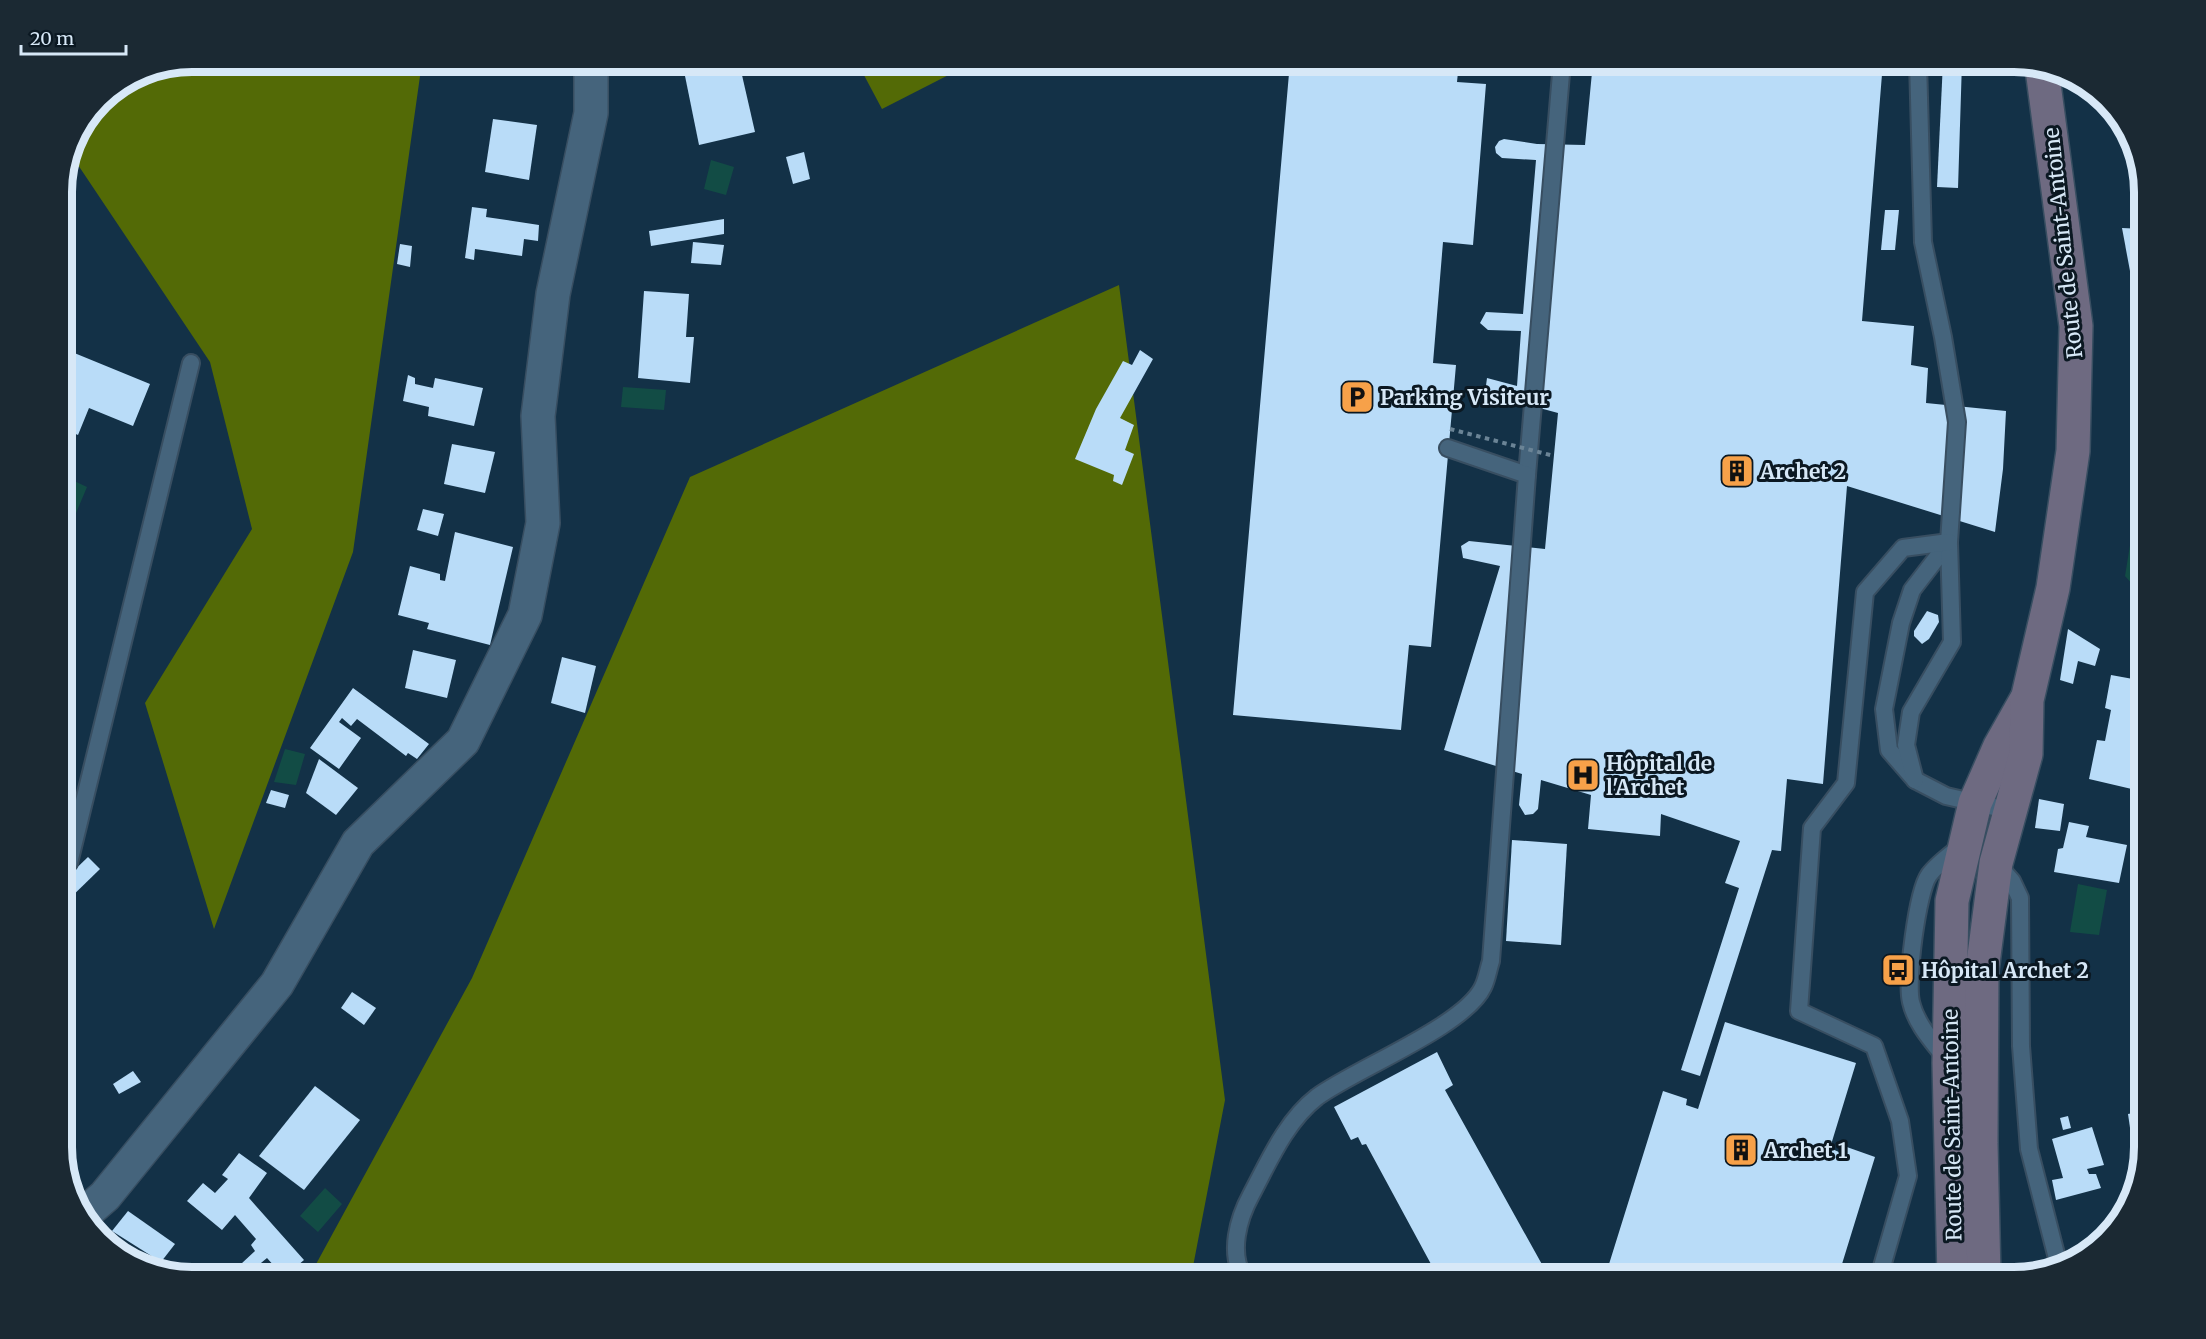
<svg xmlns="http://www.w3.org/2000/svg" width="2206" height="1339" font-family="Merriweather,serif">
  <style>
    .forest { fill: #536a06 }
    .water { fill: #124c45 }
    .building { fill: #b9dcf8 }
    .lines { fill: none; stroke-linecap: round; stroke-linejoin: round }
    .lane-casing { stroke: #384e61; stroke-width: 20 }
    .street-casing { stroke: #384e61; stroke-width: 36 }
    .secondary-casing { stroke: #384e61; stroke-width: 36 }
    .lane { stroke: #45647c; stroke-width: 16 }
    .street { stroke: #45647c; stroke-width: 33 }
    .secondary { stroke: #6e6a81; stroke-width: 33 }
    .path-bridge { stroke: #6b8496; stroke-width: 4; stroke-dasharray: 4.5 4.5; stroke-linecap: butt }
    .labels { text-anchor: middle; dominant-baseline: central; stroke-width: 6; stroke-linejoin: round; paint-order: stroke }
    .street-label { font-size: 21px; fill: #d7e8f7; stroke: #0b1822 }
    .poi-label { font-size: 21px; font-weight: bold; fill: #d7e8f7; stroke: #0b1822; text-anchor: start }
    .rim { fill: none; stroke: #d7e8f7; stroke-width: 8 }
  </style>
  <rect width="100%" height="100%" fill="#133147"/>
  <g class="forest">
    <path d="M192,62H422L353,552L214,929L145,703L252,529L210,362L70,153C79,117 108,87 141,72C156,65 176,65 192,62Z"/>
    <polygon points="857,62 974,62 882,109"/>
    <polygon points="1119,285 1225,1100 1191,1277 309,1277 472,978 690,477"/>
  </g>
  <g class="water">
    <polygon points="711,160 734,167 726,195 704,189"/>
    <polygon points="623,387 666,390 664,410 621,407"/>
    <polygon points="68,478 87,487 71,525 62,520 62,493"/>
    <polygon points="2133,527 2144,529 2144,576 2143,580 2134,586 2125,576"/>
    <polygon points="285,749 305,754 296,785 274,782"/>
    <polygon points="2078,884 2107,890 2099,935 2070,932"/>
    <polygon points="325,1188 342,1204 318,1232 300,1216"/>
  </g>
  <g class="building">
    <polygon points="477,62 532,62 531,70"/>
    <polygon points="728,62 739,62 755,132 699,145 684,71"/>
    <polygon points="1290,62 1459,62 1457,82 1486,84 1473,245 1443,242 1433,363 1456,365 1431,647 1409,645 1401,730 1233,715"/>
    <polygon points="1593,62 1883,62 1862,321 1914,326 1911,365 1928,368 1926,403 2006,411 2003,469 1995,532 1847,486 1823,784 1787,779 1781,851 1772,850 1700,1076 1681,1070 1739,888 1725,883 1740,841 1661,814 1660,836 1588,829 1591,795 1541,780 1538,809 1533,814 1525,815 1519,805 1522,774 1444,750 1500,566 1463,558 1461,546 1469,541 1545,549 1558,413 1485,393 1487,378 1517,386 1521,331 1488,330 1480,323 1486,312 1523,314 1536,160 1502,158 1496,153 1495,147 1499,141 1504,139 1537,144 1585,145"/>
    <polygon points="1943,62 1962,62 1958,188 1937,187"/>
    <polygon points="493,119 537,125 529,180 485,172"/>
    <polygon points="804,152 810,179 793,184 786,157"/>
    <polygon points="472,207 487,209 486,217 539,225 538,241 524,239 522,256 475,249 474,260 465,258"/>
    <polygon points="1885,210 1899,210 1895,250 1881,250"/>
    <polygon points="724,219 724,234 651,246 649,231"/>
    <polygon points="2122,228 2144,229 2144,341 2143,341"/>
    <polygon points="693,242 724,245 721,265 691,263"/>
    <polygon points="400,244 412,246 410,267 397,264"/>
    <polygon points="644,291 689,294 686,337 694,337 690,383 638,378"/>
    <polygon points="67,350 150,384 133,426 89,408 78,435 62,428 62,362"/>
    <polygon points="1140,350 1153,359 1120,418 1134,425 1125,450 1134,454 1122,485 1113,481 1114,475 1075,459 1096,409 1123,361 1132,365"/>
    <polygon points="408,375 415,378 415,384 433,388 435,378 483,388 474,426 428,416 429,407 403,401"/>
    <polygon points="452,444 495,452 485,493 444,484"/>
    <polygon points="423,509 444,514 438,536 417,530"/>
    <polygon points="455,532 513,547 490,645 427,629 429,623 398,615 410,566 440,574 440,580 445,581"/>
    <polygon points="1927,611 1938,615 1939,622 1929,639 1922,644 1914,636 1914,631"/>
    <polygon points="2068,629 2100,649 2095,666 2078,661 2073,684 2060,680"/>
    <polygon points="413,650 456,660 447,698 405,688"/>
    <polygon points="562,657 596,666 585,713 551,703"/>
    <polygon points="2111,675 2144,681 2144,753 2136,790 2089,779 2097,740 2105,741 2111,710 2105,708"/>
    <polygon points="353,688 429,744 417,759 408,753 406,756 357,719 351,726 342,718 339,722 361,738 339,769 310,748"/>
    <polygon points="319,759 358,788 336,815 306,793"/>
    <polygon points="271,790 289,795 285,808 266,803"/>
    <polygon points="2039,799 2064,804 2060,831 2035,828"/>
    <polygon points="2069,822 2089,826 2086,837 2127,845 2119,883 2054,872 2058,849 2063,848"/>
    <polygon points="1512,840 1567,844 1561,945 1506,941"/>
    <polygon points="88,857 100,869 62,906 62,882"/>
    <polygon points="352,992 376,1008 364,1025 341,1008"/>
    <polygon points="1725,1022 1856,1063 1830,1148 1841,1153 1844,1146 1875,1157 1838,1277 1605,1277 1663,1091 1687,1099 1686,1105 1698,1109"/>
    <polygon points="1437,1052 1453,1085 1445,1090 1549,1277 1438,1277 1366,1144 1362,1145 1358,1137 1351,1140 1334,1107"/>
    <polygon points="133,1071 141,1082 119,1094 113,1084"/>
    <polygon points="315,1086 360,1120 304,1190 259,1156"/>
    <polygon points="2144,1111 2144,1148 2137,1176 2128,1114"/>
    <polygon points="2068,1116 2071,1128 2063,1130 2060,1118"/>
    <polygon points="2092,1127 2104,1165 2087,1169 2089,1174 2096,1174 2101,1188 2056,1200 2052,1180 2063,1178 2052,1139"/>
    <polygon points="239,1153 267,1173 249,1198 304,1260 284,1277 267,1258 244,1277 230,1277 228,1276 255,1251 251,1245 256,1239 235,1215 222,1230 187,1201 203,1183 215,1193 228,1179 222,1175"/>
    <polygon points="128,1211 175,1244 161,1262 112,1231"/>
  </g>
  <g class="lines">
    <g class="lane-casing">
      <g id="lane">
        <polyline points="1527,475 1562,62"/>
        <polyline points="1949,542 1912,590 1901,623 1884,709 1889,750 1915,780 1946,796 2011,811"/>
        <polyline points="1915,780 1906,745 1911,712 1952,642 1949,542 1957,422 1943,337 1923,242 1918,62"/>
        <polyline points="1997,864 2012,881 2020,898 2021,1046 2029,1149 2059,1266"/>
        <polyline points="62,870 69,863 191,363"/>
        <path d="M1947,1060C1933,1042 1916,1024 1911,1002C1906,981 1917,892 1929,875C1938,863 1951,854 1963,845"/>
        <path d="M1243,1277C1229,1252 1238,1219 1251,1195C1269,1161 1286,1121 1317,1097C1355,1069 1465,1026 1483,987C1487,979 1488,970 1491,961L1527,475L1448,448"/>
        <polyline points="1879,1277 1908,1176 1900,1121 1874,1046 1799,1011 1812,828 1846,783 1865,592 1903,548 1949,542"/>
      </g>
    </g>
    <g class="street-casing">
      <polyline id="street" points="82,1216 105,1196 277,984 358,843 463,741 525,615 543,523 538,416 553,294 591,113 591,62"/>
    </g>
    <g class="secondary-casing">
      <g id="secondary">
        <polyline points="1954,1277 1949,1063 1952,901 1975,803 2000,746 2026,700"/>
        <polyline points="1984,1277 1981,1143 1982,971 1996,863 2026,754 2027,700 2053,588 2073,451 2076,326 2042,69"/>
      </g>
    </g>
    <use href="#lane" class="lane"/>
    <use href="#street" class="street"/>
    <use href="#secondary" class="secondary"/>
    <polyline class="path-bridge" points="1450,429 1554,456"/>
  </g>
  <defs>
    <g id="parking-square" transform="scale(1.725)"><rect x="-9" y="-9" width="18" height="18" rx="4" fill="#f7a149" stroke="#0b1822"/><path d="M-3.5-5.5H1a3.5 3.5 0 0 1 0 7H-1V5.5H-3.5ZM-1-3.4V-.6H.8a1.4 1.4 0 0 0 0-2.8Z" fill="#111"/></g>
    <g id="building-square" transform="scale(1.725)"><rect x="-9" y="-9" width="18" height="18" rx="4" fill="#f7a149" stroke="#0b1822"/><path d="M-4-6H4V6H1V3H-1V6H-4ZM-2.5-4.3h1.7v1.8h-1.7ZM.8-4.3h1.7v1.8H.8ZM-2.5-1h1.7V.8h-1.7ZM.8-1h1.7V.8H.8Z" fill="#111"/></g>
    <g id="hospital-square" transform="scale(1.725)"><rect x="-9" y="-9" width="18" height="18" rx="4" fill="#f7a149" stroke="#0b1822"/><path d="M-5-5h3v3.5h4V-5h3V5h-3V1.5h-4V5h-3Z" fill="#111"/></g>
    <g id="bus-square" transform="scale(1.725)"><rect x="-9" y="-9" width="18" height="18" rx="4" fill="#f7a149" stroke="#0b1822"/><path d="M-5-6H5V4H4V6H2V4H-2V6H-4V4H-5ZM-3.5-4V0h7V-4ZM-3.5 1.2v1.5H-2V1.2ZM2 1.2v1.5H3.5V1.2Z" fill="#111"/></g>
  </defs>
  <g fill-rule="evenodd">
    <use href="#parking-square" x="1357" y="397"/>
    <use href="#building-square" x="1737" y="471"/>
    <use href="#hospital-square" x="1583" y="775"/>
    <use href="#bus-square" x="1898" y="970"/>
    <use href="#building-square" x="1741" y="1150"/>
  </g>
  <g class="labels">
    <g class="street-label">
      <text transform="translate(2063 243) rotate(-96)">Route de Saint-Antoine</text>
      <text transform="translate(1952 1125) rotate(-91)">Route de Saint-Antoine</text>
    </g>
    <g class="poi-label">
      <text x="1380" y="397">Parking Visiteur</text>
      <text x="1760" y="471">Archet 2</text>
      <text x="1606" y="763">Hôpital de<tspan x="1606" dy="24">l'Archet</tspan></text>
      <text x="1921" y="970">Hôpital Archet 2</text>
      <text x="1764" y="1150">Archet 1</text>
    </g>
  </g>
  <path d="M0 0H2206V1339H0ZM192 72H2014A120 120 0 0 1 2134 192V1147A120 120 0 0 1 2014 1267H192A120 120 0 0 1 72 1147V192A120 120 0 0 1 192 72Z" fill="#1b2933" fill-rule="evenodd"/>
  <path class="rim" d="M192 72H2014A120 120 0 0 1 2134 192V1147A120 120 0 0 1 2014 1267H192A120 120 0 0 1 72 1147V192A120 120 0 0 1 192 72Z"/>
  <path d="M21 45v9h105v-9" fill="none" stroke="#d7e8f7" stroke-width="3"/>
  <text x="30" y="45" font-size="18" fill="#d7e8f7" stroke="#0b1822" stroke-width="4.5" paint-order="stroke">20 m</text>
</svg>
